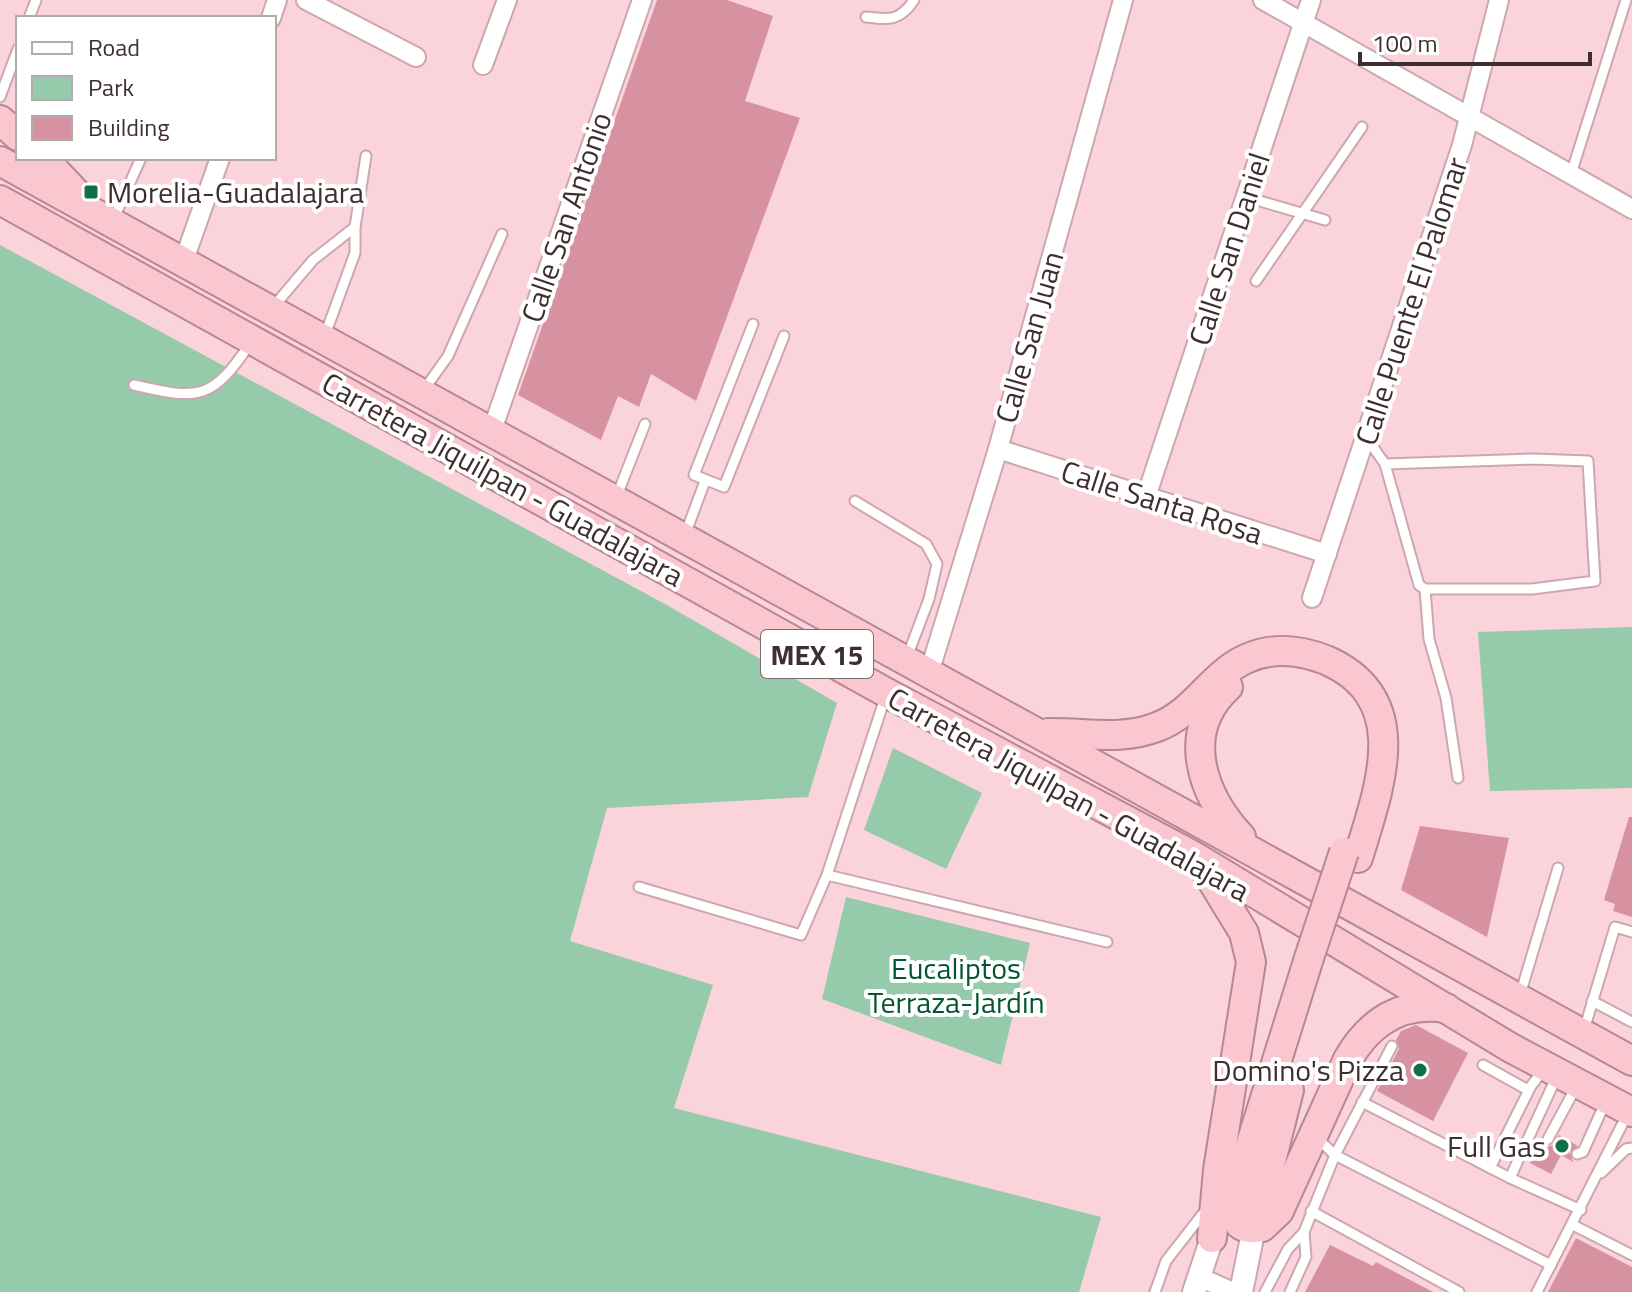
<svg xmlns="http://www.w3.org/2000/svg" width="1632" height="1292" font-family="'Titillium Web',sans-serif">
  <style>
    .green { fill: #95caaa }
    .building { fill: #d692a1 }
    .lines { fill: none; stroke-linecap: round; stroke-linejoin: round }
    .service-casing { stroke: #cda7af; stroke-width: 13 }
    .minor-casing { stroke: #cda7af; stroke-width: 22 }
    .tertiary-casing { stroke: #cda7af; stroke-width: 26 }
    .trunk-casing { stroke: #b88791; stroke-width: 32 }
    .service { stroke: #fff; stroke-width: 9 }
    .minor { stroke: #fff; stroke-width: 18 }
    .tertiary { stroke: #fff; stroke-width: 22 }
    .trunk { stroke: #fac6d0; stroke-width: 28 }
    .trunk-bridge-casing { stroke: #b88791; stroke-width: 32; stroke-linecap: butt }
    .trunk-bridge { stroke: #fac6d0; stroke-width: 28 }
    .poi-dot { fill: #0f7046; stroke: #fff; stroke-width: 3 }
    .labels { text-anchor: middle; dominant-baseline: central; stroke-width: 8; stroke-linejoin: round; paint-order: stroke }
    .shield { fill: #fff; stroke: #786d6f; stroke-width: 2 }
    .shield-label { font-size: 28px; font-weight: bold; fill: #3e2e31 }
    .poi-label { font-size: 30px; fill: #3e2e31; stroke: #fff; text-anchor: end }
    .street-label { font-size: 30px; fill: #3e2e31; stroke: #fff }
    .park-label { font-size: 30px; fill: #045633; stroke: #fff }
  </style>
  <rect width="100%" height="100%" fill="#fbd3db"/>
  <g class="green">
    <polygon points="0,245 665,604 837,703 808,797 607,808 570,941 713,985 674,1108 1101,1217 1079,1292 0,1292"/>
    <polygon points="1632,627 1632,788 1490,791 1478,632"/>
    <polygon points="893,748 982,793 946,869 864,830"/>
    <polygon points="846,897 1030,943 1001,1065 822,999"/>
  </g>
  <g class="building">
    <polygon points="657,0 727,0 773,16 745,101 800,118 696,401 651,374 639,407 618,396 601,440 518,395"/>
    <polygon points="1629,817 1632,817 1632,917 1613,911 1615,904 1604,900"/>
    <polygon points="1420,826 1509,838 1487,937 1401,890"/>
    <polygon points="1416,1025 1468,1053 1433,1121 1377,1091 1399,1049 1396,1040 1401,1031"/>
    <polygon points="1559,1135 1578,1146 1570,1152 1573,1162 1561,1155 1551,1174 1530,1163 1537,1150 1553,1145"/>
    <polygon points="1576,1238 1632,1267 1632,1292 1548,1292"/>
    <polygon points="1330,1245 1373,1266 1376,1262 1433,1292 1305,1292"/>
  </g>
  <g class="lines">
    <g class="service-casing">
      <g id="service">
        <path d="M866,17C890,20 900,21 914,0"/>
        <polyline points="29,18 36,0"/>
        <polyline points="0,97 18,49"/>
        <polyline points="1571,174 1626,0"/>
        <polyline points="1246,197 1325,220"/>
        <polyline points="114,218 141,158"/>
        <polyline points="1256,281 1362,127"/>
        <polyline points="274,306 313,260 355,227"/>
        <polyline points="753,324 694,475 724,487 784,336"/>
        <polyline points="325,335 355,253 355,227 366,156"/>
        <path d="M134,385C199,400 212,401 251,342"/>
        <polyline points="423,391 448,356 502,234"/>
        <polyline points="1366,437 1385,464 1419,585 1425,589 1532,589 1595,581 1588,461 1533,459 1385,464"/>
        <polyline points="616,498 645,424"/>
        <polyline points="855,501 926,544 937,564 929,599 907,657"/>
        <polyline points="685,535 705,481"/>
        <polyline points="1425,589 1429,639 1446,698 1458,778"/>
        <polyline points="827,875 1107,942"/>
        <polyline points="639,887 801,935 827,875 885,698"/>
        <polyline points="1520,995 1558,868"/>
        <polyline points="1592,1001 1632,1022"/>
        <polyline points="1584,1030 1615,927 1632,932"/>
        <polyline points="1483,1065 1528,1090"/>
        <polyline points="1362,1102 1510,1178 1581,1210"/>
        <polyline points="1318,1139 1335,1155 1551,1265"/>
        <polyline points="1548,1139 1576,1087"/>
        <polyline points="1577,1154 1583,1152 1605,1103"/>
        <polyline points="1490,1168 1531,1086 1544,1069"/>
        <polyline points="1601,1173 1626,1149 1632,1148"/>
        <polyline points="1510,1178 1557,1076"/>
        <polyline points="1311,1211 1459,1292"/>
        <polyline points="1573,1225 1632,1255"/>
        <polyline points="1155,1292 1166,1261 1209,1206"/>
        <polyline points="1265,1292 1288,1249 1304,1232 1335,1155 1392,1046"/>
        <polyline points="1290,1292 1306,1257 1304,1232"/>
        <polyline points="1537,1292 1628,1113"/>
      </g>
    </g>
    <g class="minor-casing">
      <g id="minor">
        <polyline points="306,0 416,57"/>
        <polyline points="1263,0 1632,209"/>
        <polyline points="271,18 277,0"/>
        <polyline points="483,65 507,0"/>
        <polyline points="184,260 220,158"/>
        <polyline points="491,433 642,0"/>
        <polyline points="998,449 1327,554"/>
        <polyline points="1146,497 1311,0"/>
        <polyline points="1312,598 1462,145 1499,0"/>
        <polyline points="929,673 998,449 1123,0"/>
        <polyline points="1199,1277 1233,1292"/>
      </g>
    </g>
    <g class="tertiary-casing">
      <g id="tertiary">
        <polyline points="1194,1292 1212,1238"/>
        <polyline points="1241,1292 1254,1228"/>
      </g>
    </g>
    <g class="trunk-casing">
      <g id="trunk">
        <polyline points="0,120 18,136"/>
        <polyline points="43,158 77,194"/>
        <polyline points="0,161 1632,1061"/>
        <polyline points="0,200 887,693 1192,855 1511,1048 1632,1112"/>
        <path d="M1228,687C1179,732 1202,795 1241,837"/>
        <path d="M1048,733C1085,732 1121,741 1157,727C1195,713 1212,673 1248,658C1273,647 1301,650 1326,660C1415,699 1379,788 1358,858"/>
        <polyline points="1206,871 1244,933 1251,962 1218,1170 1212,1238"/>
        <path d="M1309,958L1237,1188C1232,1212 1231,1233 1262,1227L1279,1211L1348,1059C1370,1021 1402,1001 1446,1008"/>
        <polyline points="1254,1228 1289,1090"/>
      </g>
    </g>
    <use href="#service" class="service"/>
    <use href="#minor" class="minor"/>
    <use href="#tertiary" class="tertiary"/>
    <use href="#trunk" class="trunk"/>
    <g class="trunk-bridge-casing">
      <polyline id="trunk-bridge" points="1309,958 1344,852"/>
    </g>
    <use href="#trunk-bridge" class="trunk-bridge"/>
  </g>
  <g class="poi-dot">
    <rect x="83" y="184" width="16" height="16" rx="4"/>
    <circle cx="1420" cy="1070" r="8"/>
    <circle cx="1562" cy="1146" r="8"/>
  </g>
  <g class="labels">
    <rect class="shield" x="761" y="630" width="112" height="48" rx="6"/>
    <g class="shield-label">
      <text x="817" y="654">MEX 15</text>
    </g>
    <g class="poi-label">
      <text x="107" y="192" text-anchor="start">Morelia-Guadalajara</text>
      <text x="1404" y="1070">Domino's Pizza</text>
      <text x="1546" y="1146">Full Gas</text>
    </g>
    <g class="street-label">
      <text transform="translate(566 217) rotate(-71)">Calle San Antonio</text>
      <text transform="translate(1229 249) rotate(-72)">Calle San Daniel</text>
      <text transform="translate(1411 301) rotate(-72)">Calle Puente El Palomar</text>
      <text transform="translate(1029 337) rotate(-74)">Calle San Juan</text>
      <text transform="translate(503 479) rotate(29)">Carretera Jiquilpan - Guadalajara</text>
      <text transform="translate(1162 502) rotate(18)">Calle Santa Rosa</text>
      <text transform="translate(1069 794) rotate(29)">Carretera Jiquilpan - Guadalajara</text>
    </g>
    <g class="park-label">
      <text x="956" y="968">Eucaliptos<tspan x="956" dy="34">Terraza-Jardín</tspan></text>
    </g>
  </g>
  <rect x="16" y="16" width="260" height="144" fill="#ffffff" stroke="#b2abad" stroke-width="2"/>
  <rect x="32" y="42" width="40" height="12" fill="#ffffff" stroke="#b2abad" stroke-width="2"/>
  <text x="88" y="56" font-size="24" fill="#3e2e31">Road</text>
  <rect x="32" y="76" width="40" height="24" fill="#95caaa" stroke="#b2abad" stroke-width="2"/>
  <text x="88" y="96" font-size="24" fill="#3e2e31">Park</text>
  <rect x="32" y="116" width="40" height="24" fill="#d692a1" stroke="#b2abad" stroke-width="2"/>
  <text x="88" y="136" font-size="24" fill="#3e2e31">Building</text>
  <path d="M1360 52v12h230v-12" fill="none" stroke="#3e2e31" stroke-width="4"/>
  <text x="1372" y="52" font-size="24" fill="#3e2e31" stroke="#ffffff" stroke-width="6" paint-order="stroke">100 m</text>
</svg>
